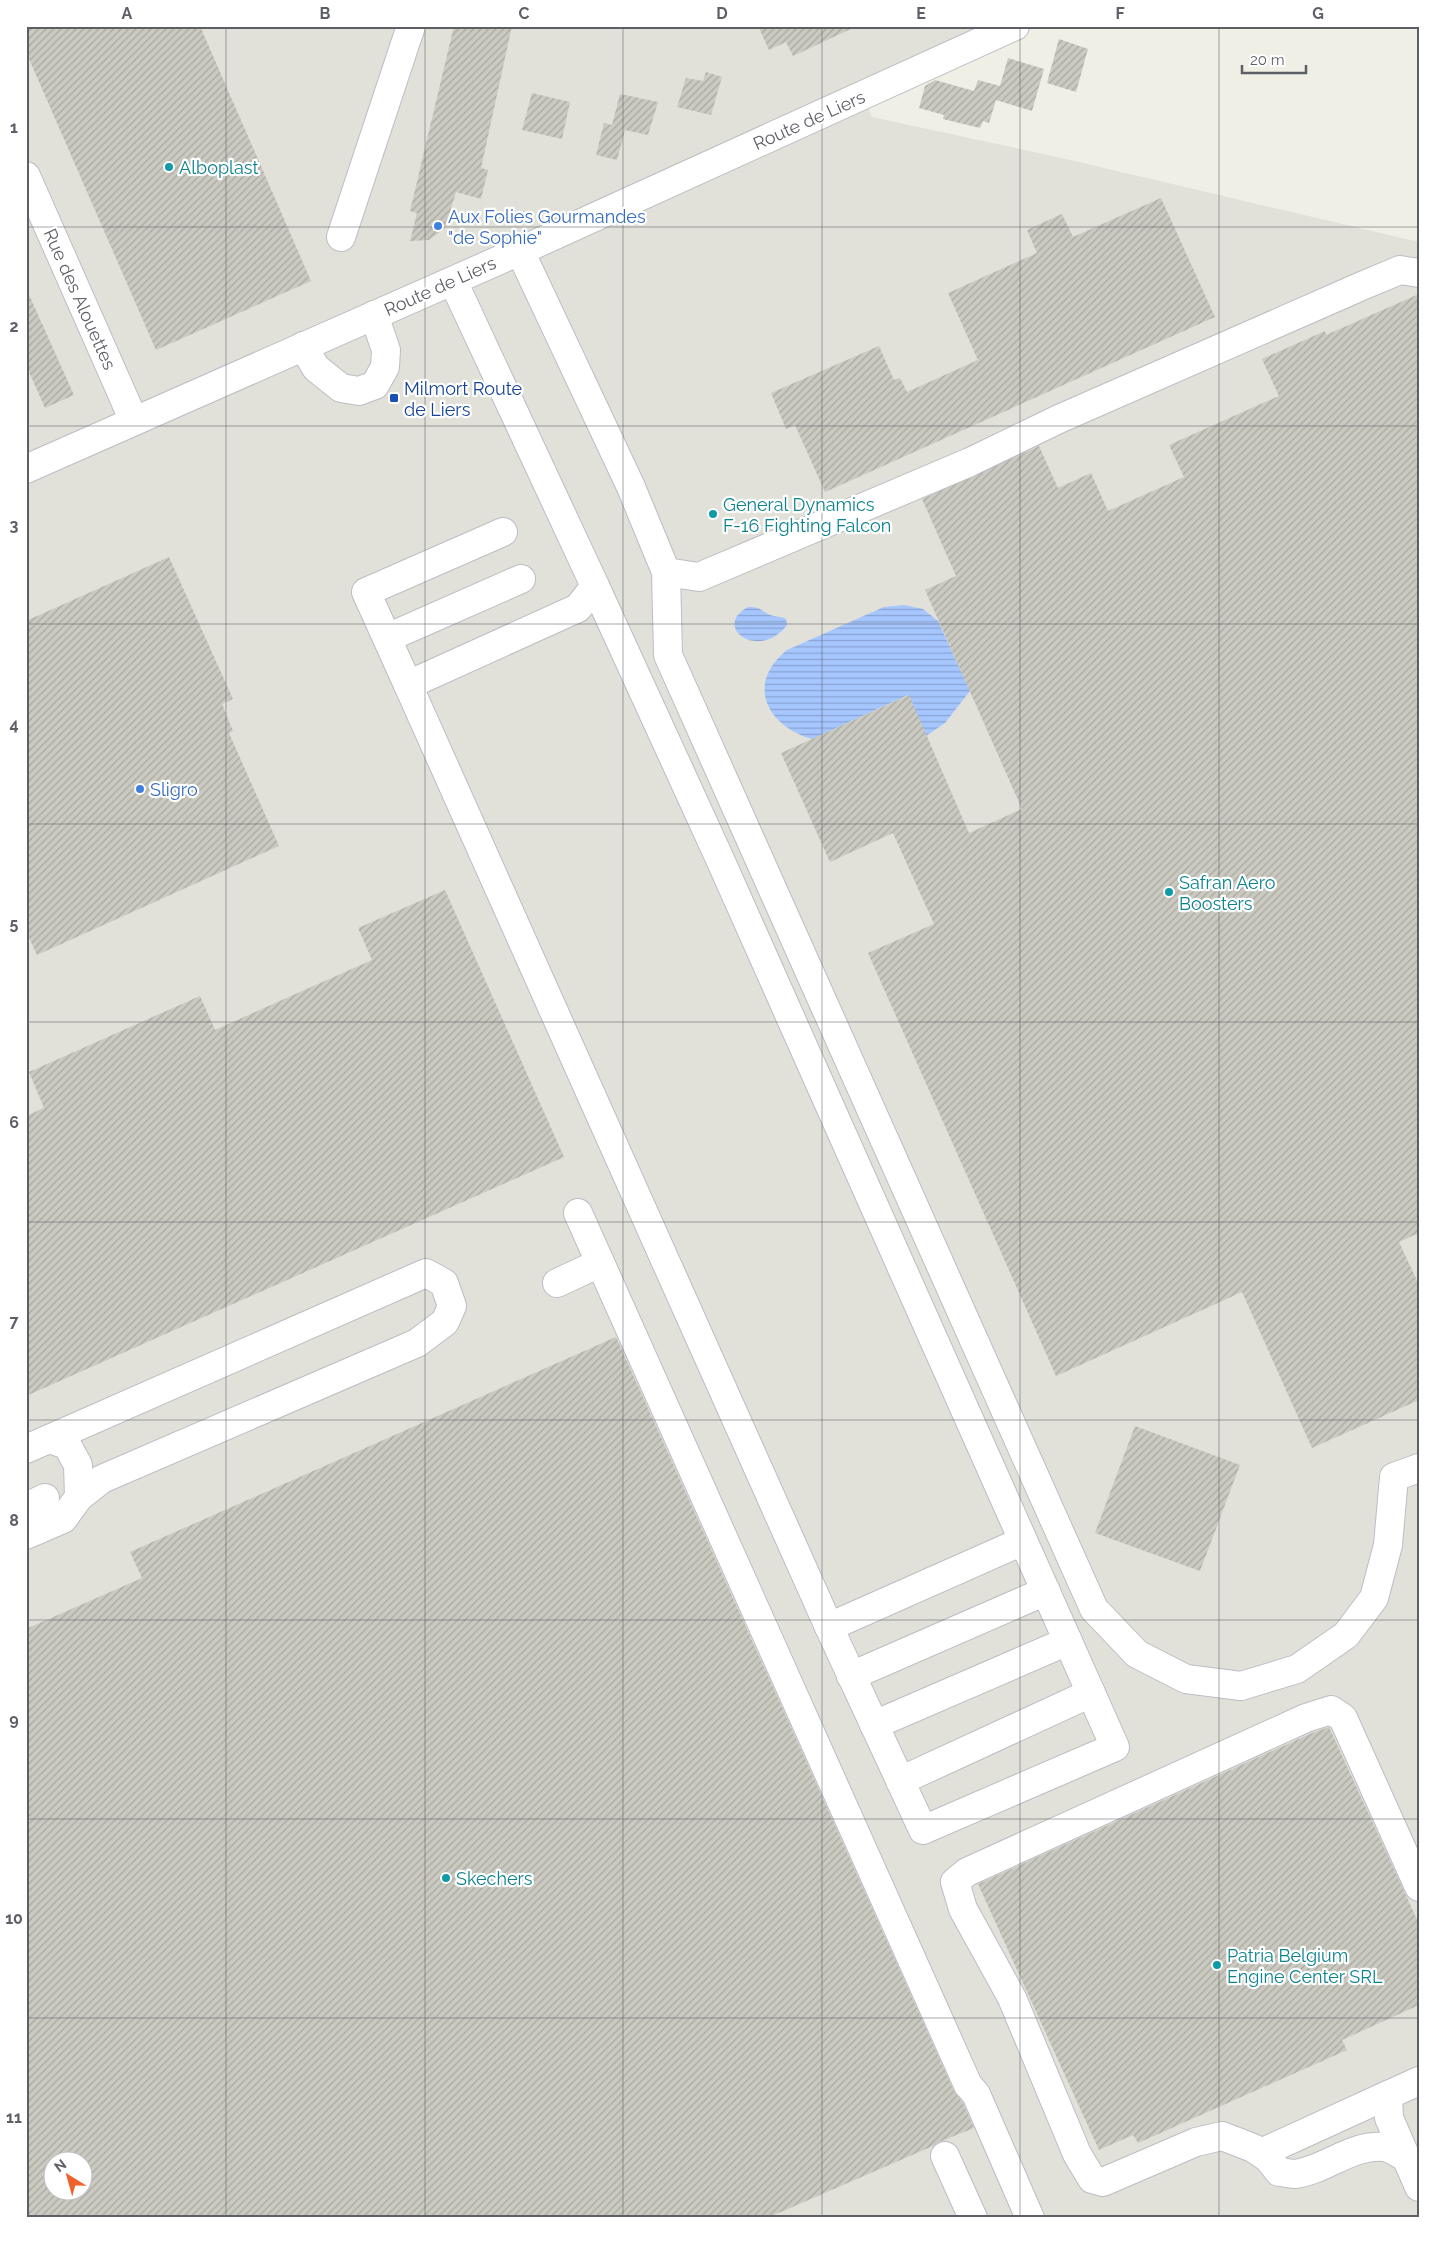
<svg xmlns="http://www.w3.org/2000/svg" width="1445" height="2244" font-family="Raleway,sans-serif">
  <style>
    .industrial { fill: #e1e1d9; fill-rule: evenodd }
    .water { fill: url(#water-rules) }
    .building { fill: url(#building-hatch); fill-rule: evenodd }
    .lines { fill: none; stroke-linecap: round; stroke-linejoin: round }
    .minor-casing { stroke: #bcbdc4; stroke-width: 30 }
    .minor { stroke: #fff; stroke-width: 28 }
    .grid { fill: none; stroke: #5d5f66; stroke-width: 1; stroke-opacity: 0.55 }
    .culture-dot { fill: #0f9aa8; stroke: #fff; stroke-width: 2 }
    .shop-dot { fill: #3f7fe0; stroke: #fff; stroke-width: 2 }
    .transit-dot { fill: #1a4fb4; stroke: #fff; stroke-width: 2 }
    .labels { text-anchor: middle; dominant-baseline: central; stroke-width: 4.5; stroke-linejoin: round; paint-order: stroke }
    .street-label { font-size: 18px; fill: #5d5f66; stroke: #fff }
    .culture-label { font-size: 18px; fill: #0d838f; stroke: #fff; text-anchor: start }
    .shop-label { font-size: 18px; fill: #366cbe; stroke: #fff; text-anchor: start }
    .transit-label { font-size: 18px; fill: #164399; stroke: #fff; text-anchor: start }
    .neatline { fill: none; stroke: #5d5f66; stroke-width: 2 }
    .grid-label { font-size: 16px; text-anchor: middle; font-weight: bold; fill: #5d5f66 }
  </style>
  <defs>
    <pattern id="water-rules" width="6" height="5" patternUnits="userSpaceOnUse" patternTransform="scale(1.25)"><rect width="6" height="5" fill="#a6c6ff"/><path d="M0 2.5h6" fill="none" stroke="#8aa4d2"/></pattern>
    <pattern id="building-hatch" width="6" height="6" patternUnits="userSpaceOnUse" patternTransform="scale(1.25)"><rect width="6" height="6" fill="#cbcac1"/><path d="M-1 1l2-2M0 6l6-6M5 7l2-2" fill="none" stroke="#a8a7a1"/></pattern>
  </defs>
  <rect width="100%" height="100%" fill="#f0efe5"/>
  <path class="industrial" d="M26,26H981L857,82L872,117L1066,159L1419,242V2218H26ZM52,2162H82V2192H52Z"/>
  <g class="water">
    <path d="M904,605L923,609L938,621L970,691L945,723L926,736L908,695L812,739C767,726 745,684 787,650L884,607Z"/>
    <path d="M748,607C761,607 760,610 770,615C775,617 781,616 786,619L787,625C759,662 711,627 748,607Z"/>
  </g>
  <g class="building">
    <polygon points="26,26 200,26 311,281 156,350 26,52"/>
    <polygon points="454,26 512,26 481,168 488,170 481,199 456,192 445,228 429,240 410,241 417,213 410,211"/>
    <polygon points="758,26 857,26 793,56 786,42 769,50"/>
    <polygon points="1059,39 1088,49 1076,92 1047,83"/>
    <polygon points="1008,58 1044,69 1032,111 996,100 989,123 983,121 980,128 943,119 944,115 919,108 925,86 935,80 974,91 978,80 1000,86"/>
    <polygon points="706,72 722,77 711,115 677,107 686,78 703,81"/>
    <polygon points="532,93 570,102 562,139 522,130"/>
    <polygon points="620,94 658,102 648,135 625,130 617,160 596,155 604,123 612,125"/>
    <polygon points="1161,198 1215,317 825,492 795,425 786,429 771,393 879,346 894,380 900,378 907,392 978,360 948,293 1037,253 1027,230 1062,214 1073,237"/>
    <polygon points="26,288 74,395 45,408 26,365"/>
    <polygon points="1419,294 1419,1233 1399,1242 1419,1285 1419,1400 1312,1448 1242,1292 1056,1376 868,953 934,924 893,833 830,862 781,753 909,695 969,833 1022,809 925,590 956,576 922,499 1039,446 1058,488 1091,473 1108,511 1184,477 1169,445 1279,396 1262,359 1325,331 1326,335"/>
    <polygon points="169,557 233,699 222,704 233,731 229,733 279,846 37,955 26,931 26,621"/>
    <polygon points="445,890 564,1157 26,1396 26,1116 44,1108 29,1072 200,996 215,1030 372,960 358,928"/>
    <path d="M616,1337L954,2091L963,2103L974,2128L939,2142L933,2146L767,2218H26V1629L142,1578L130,1552ZM52,2162H82V2192H52Z"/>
    <polygon points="1135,1426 1240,1465 1200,1571 1095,1533"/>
    <polygon points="1329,1727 1419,1924 1419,2005 1342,2040 1347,2050 1138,2143 1133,2135 1099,2150 978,1884 1312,1733"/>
  </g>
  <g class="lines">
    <g class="minor-casing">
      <g id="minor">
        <polyline points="26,176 134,421"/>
        <polyline points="341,237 411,26"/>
        <polyline points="520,251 631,487 666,572 668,655 1094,1609 1137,1654 1186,1679 1241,1686 1297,1669 1346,1635 1374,1598 1388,1545 1394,1477 1419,1468"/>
        <polyline points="453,281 595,586 578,608 408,685 366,592 503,532"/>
        <polyline points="303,346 316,368 341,388 359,391 375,385 385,367 386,350 374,315"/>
        <polyline points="26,469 520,251 1015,26"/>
        <polyline points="666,572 699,577 970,462 1059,419 1364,285 1400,270 1419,273"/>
        <polyline points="387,638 521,579"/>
        <polyline points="408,685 829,1627 923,1830 1115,1747 719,857 595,586"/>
        <polyline points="578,1213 968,2085 976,2094 1030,2218"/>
        <polyline points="557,1283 600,1263"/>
        <polyline points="49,1439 426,1273 444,1283 452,1306 445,1322 417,1343 102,1479 79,1497"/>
        <polyline points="26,1449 49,1439 67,1445 78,1465 79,1497 63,1519 26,1535"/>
        <polyline points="26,1507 45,1498"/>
        <polyline points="829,1627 1023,1541"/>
        <polyline points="851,1676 1046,1591"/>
        <polyline points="874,1725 1068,1641"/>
        <polyline points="900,1781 1091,1693"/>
        <polyline points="1419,2081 1388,2095 1389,2118 1419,2187"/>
        <polyline points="1261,2153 1388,2095"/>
        <polyline points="945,2156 973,2218"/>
        <path d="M1405,2157C1399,2154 1391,2148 1384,2147C1351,2144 1326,2170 1295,2174C1290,2174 1284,2172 1279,2172L1268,2158L1253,2148L1222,2136L1196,2142L1103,2182L1092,2179L1077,2154L1012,1998L963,1909L955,1882L967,1872L1306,1718L1331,1710L1343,1718L1419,1887"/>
      </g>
    </g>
    <use href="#minor" class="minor"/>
  </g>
  <path class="grid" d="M226,26V2218M425,26V2218M623,26V2218M822,26V2218M1020,26V2218M1219,26V2218M26,227H1419M26,426H1419M26,624H1419M26,824H1419M26,1022H1419M26,1222H1419M26,1420H1419M26,1620H1419M26,1819H1419M26,2018H1419"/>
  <g class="culture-dot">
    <circle cx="169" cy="167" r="5"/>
    <circle cx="713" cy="514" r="5"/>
    <circle cx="1169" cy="892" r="5"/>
    <circle cx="446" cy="1878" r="5"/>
    <circle cx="1217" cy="1965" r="5"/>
  </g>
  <g class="shop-dot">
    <circle cx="438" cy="226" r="5"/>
    <circle cx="140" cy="789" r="5"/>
  </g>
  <rect class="transit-dot" x="389" y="393" width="10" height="10" rx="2.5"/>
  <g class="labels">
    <g class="street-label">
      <text transform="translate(809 120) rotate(-24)">Route de Liers</text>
      <text transform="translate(440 286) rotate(-24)">Route de Liers</text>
      <text transform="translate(80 299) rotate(66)">Rue des Alouettes</text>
    </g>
    <g class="culture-label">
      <text x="179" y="167">Alboplast</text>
      <text x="723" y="504">General Dynamics<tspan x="723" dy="21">F-16 Fighting Falcon</tspan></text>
      <text x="1179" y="882">Safran Aero<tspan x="1179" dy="21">Boosters</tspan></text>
      <text x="456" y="1878">Skechers</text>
      <text x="1227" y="1955">Patria Belgium<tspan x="1227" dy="21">Engine Center SRL</tspan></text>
    </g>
    <g class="shop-label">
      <text x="448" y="216">Aux Folies Gourmandes<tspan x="448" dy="21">"de Sophie"</tspan></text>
      <text x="150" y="789">Sligro</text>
    </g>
    <g class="transit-label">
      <text x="404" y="388">Milmort Route<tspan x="404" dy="21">de Liers</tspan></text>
    </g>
  </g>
  <rect width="1445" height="2244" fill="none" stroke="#ffffff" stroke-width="55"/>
  <g transform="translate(68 2176) rotate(323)"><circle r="24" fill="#ffffff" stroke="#bebfc2"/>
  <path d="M0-4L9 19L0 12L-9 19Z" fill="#ef622b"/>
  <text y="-8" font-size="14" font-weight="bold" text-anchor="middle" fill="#5d5f66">N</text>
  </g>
  <path d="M1242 65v8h64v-8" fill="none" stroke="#5d5f66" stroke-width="2.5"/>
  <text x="1250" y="65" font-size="15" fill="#5d5f66" stroke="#ffffff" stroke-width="4" paint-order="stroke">20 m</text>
  <rect x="28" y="28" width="1390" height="2188" class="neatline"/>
  <g class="grid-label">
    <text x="127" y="19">A</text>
    <text x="325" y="19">B</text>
    <text x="524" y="19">C</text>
    <text x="722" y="19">D</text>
    <text x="921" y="19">E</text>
    <text x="1120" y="19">F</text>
    <text x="1318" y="19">G</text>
    <text x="14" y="133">1</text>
    <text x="14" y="332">2</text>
    <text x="14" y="531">3</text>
    <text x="14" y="730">4</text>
    <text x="14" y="929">5</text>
    <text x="14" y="1128">6</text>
    <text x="14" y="1327">7</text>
    <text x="14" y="1526">8</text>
    <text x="14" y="1725">9</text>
    <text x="14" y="1924">10</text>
    <text x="14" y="2123">11</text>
  </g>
</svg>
